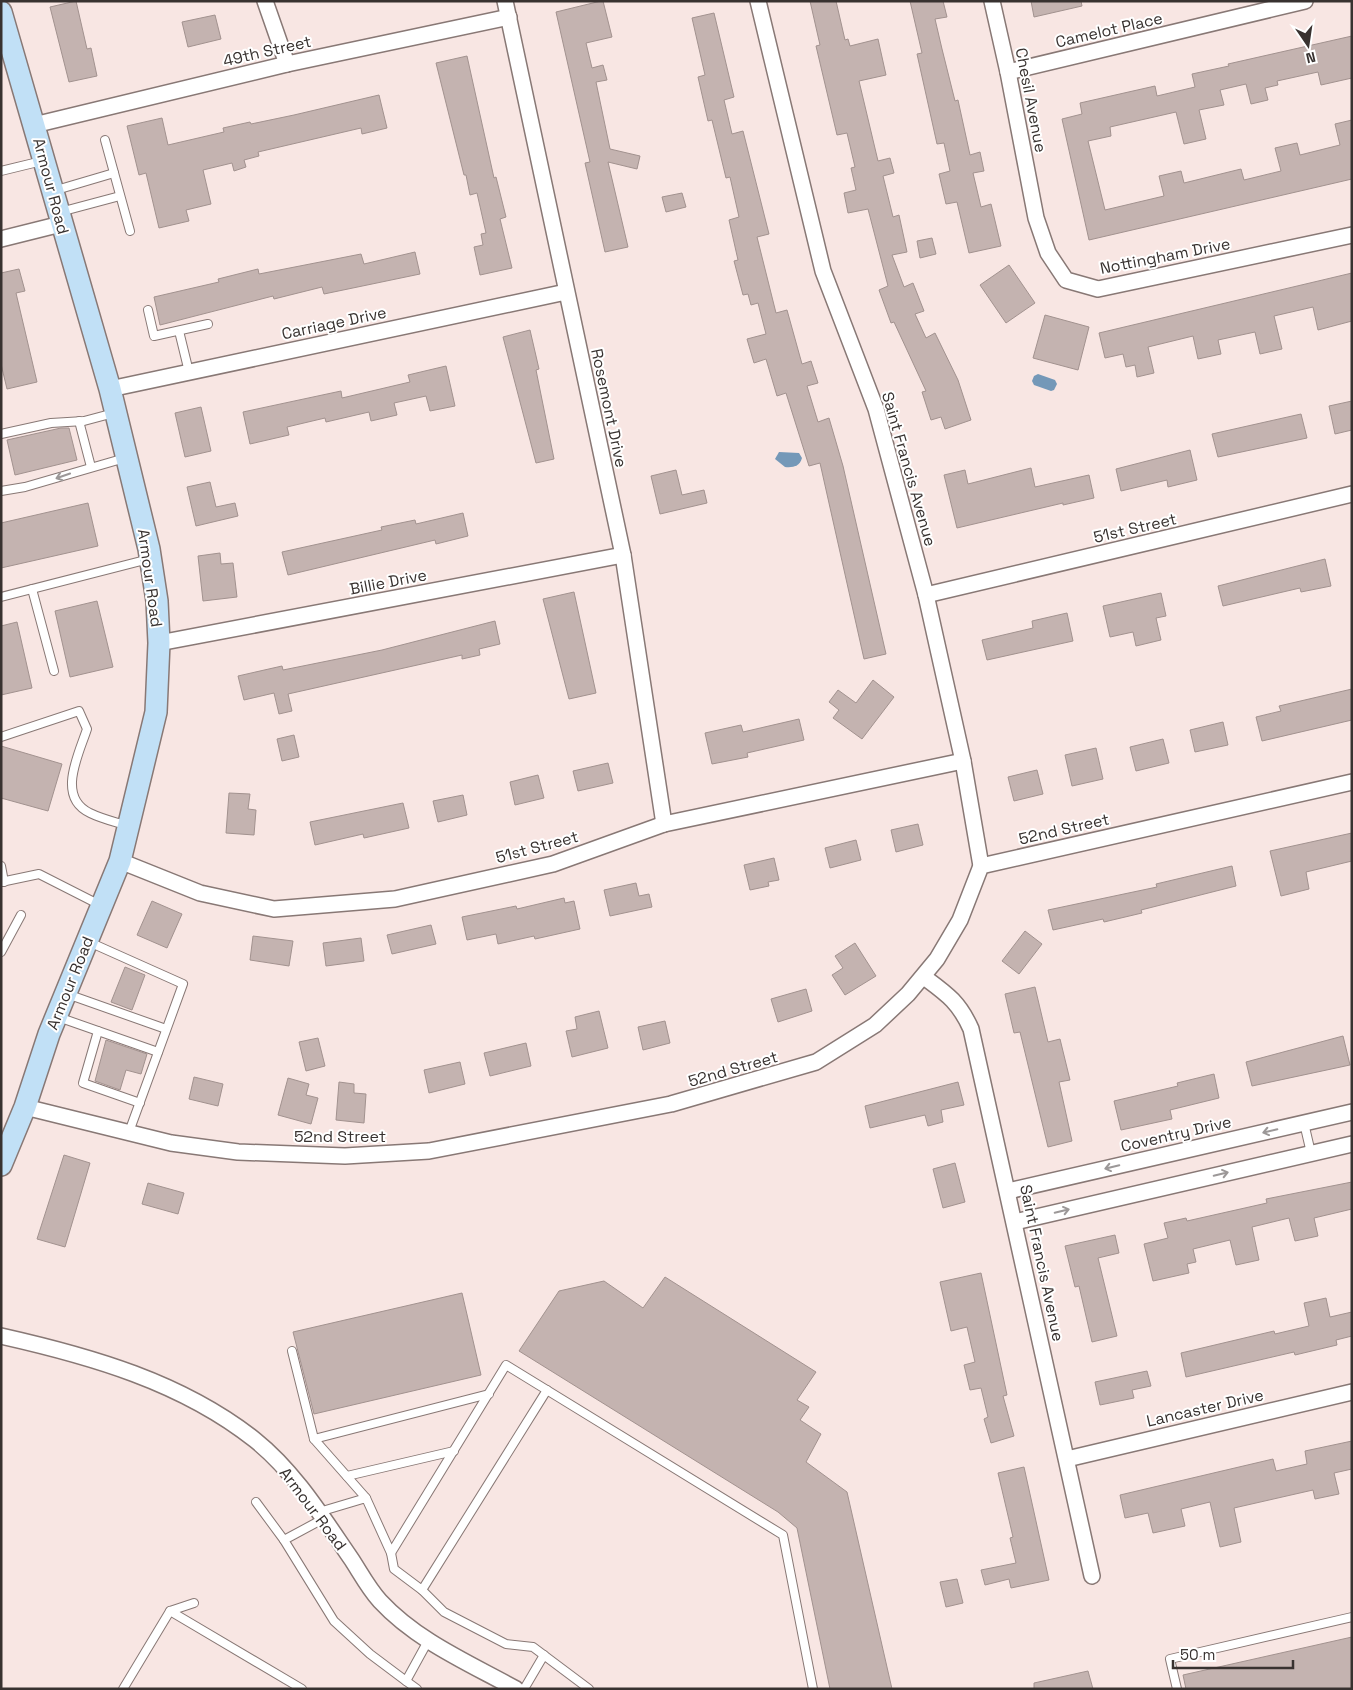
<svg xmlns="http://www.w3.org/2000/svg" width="1353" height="1690" font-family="'Space Grotesk',sans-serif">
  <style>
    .water { fill: #7498b8 }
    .building { fill: #c4b3b0; stroke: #a2928f }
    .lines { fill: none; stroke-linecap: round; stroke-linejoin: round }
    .lane-casing { stroke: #887875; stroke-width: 10 }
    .street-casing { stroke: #887875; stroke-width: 18 }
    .secondary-casing { stroke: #887875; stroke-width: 24 }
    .lane { stroke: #fff; stroke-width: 8 }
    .street { stroke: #fff; stroke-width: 15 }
    .secondary { stroke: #c1e0f6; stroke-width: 21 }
    .oneway { stroke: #9c9898 }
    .labels { text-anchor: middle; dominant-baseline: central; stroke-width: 4; stroke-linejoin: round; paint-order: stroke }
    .street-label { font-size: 16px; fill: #383230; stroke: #fff }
  </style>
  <rect width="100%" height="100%" fill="#f8e6e3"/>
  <g class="water">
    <polygon points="1038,374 1055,380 1057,384 1054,390 1051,391 1034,385 1032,381 1034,376"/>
    <path d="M779,452L799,453L802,458C800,466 793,468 785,467L775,459Z"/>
  </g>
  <g class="building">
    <polygon points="76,1 87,49 91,48 97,76 69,82 50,7"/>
    <polygon points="601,1 603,1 612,37 586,43 592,68 603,65 607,80 596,82 610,149 640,156 637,169 608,162 628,247 605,252 585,163 590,162 556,12"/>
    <polygon points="810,1 836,1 845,40 848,39 850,46 878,39 886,75 859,81 878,161 890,158 894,173 883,176 893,217 899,215 907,252 892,255 904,287 913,283 924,311 915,314 926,338 935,333 958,380 971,420 945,429 941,417 931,420 922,392 926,391 894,322 891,323 879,290 888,286 868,209 848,213 844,193 856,190 851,168 855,167 847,133 837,135 816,46 820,45"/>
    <polygon points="910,1 943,1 947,17 935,19 942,49 955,101 958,100 970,155 980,152 984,171 973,173 981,207 991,204 1001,246 969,253 957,202 946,204 939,174 950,171 944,143 937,144 917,54 922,53"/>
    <polygon points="1031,1 1081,1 1082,6 1034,17"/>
    <polygon points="714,13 734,97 724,100 732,134 743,131 769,234 757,237 776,313 787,310 802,364 811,361 818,383 807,386 818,422 829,418 843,466 886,654 864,659 820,463 809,466 786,393 777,396 766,359 754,363 747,339 766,334 758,303 751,305 748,294 743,295 734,261 738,260 729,220 739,217 730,177 726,178 712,120 708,121 698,77 705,75 692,18"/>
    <polygon points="215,15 221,39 188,47 182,22"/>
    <polygon points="1352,36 1352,78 1321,85 1318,72 1277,81 1278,85 1265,88 1268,100 1251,104 1246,84 1220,90 1224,105 1199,110 1206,139 1184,144 1176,112 1110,127 1111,136 1088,141 1105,210 1164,196 1159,176 1181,171 1184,183 1241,169 1244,180 1281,171 1275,148 1297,143 1300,155 1340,145 1335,124 1352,120 1352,179 1089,240 1062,119 1082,114 1080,103 1155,86 1157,96 1195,87 1192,74 1229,66 1228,64"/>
    <polygon points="467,56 494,178 496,177 506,217 500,219 512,268 480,275 474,247 483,245 481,234 486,233 477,193 470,195 466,175 464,175 436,63"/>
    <polygon points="379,95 387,128 362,134 361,128 258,152 259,156 244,160 246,167 234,171 232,163 203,170 211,204 186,210 189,221 159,228 146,173 139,175 127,126 162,118 168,145 224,132 223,128 250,122 251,124 294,115"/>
    <polygon points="682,193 686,207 666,212 662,197"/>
    <polygon points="932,238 936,254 920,258 917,241"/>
    <polygon points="415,252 420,274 324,294 322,287 274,299 273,296 160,325 154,297 219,282 218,279 258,269 259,274 361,254 364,264"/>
    <polygon points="1009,265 1035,303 1006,323 980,285"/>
    <polygon points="19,269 25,291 16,293 37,382 7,389 1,364 1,273"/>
    <polygon points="1352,273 1352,321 1318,330 1313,307 1274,316 1282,349 1260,354 1255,332 1218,340 1221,354 1198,359 1193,336 1148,347 1154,373 1137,377 1135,365 1126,367 1123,354 1105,358 1099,333"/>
    <polygon points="1045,315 1089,327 1078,370 1033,358"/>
    <polygon points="530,330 539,369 536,370 554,459 536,463 503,337"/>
    <polygon points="446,366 455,406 430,411 426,396 394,403 397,415 371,421 369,412 326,422 325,418 287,427 289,435 250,444 243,412 341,391 342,398 410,382 408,375"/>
    <polygon points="1352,401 1352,430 1335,434 1329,406"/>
    <polygon points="201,407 211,451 185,457 175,413"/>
    <polygon points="1301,414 1307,438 1218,457 1212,434"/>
    <polygon points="61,428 69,428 77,460 15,475 7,440"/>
    <polygon points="1190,450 1197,480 1168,487 1167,480 1121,491 1116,469"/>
    <polygon points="1031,468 1035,487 1089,475 1094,498 1063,505 1063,503 957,528 944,475 965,470 968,484"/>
    <polygon points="676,470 682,495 704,490 707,503 660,514 651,476"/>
    <polygon points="210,482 216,507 235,503 238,516 196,526 187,487"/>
    <polygon points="88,503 98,546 1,568 1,523"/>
    <polygon points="463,513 468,536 436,544 435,540 288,575 282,552 382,530 381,527 415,520 416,524"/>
    <polygon points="220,553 221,564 233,563 237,597 203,601 198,556"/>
    <polygon points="1325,559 1331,586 1301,592 1300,588 1223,606 1218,586"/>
    <polygon points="574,592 596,693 569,699 543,599"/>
    <polygon points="1161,593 1166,616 1156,618 1161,640 1136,646 1133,632 1110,637 1103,606"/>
    <polygon points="97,601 113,667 70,677 55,611"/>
    <polygon points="1067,613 1073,641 987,660 982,640 1033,628 1032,621"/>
    <polygon points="495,621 500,644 479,649 480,655 462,659 462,655 288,694 292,711 279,714 274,693 244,700 238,676 282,666 283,670 382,650"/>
    <polygon points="17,622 32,688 1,695 1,626"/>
    <polygon points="873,680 894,697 862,739 833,718 839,710 829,702 838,690 856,703"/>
    <polygon points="1352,689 1352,720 1262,741 1256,717 1281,711 1279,706"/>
    <polygon points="799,719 804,740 747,753 748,757 712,764 705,733 741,725 743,732"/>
    <polygon points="1223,722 1228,745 1195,752 1190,730"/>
    <polygon points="294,735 299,757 282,761 277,739"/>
    <polygon points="1163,739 1169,763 1136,771 1130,747"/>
    <polygon points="1,746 62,764 48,811 1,798"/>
    <polygon points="1096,748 1103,779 1072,786 1065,755"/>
    <polygon points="608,763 613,783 578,791 573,771"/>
    <polygon points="1037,770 1043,794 1014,801 1008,777"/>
    <polygon points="538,775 544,798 515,805 510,782"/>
    <polygon points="229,793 250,794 248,809 256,810 254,835 226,833"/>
    <polygon points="463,795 467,815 438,822 433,801"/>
    <polygon points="403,803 409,828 364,838 363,834 315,845 310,822"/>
    <polygon points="918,824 923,845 896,852 891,830"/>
    <polygon points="1352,833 1352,861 1306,872 1309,889 1281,896 1270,851"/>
    <polygon points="856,840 861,860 830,868 825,848"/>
    <polygon points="774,858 779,880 768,882 769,886 750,890 744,865"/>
    <polygon points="1232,866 1236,886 1141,910 1142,913 1104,922 1103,919 1053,930 1048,910 1157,887 1156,884"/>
    <polygon points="636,883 639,896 649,894 652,907 610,916 604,890"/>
    <polygon points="564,898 565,903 574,901 580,929 535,939 534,936 498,944 496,934 467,940 462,917 516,906 517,909"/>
    <polygon points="152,901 182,914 167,948 137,935"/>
    <polygon points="431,925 436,944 392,954 387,935"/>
    <polygon points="1025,931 1042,944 1019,974 1002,961"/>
    <polygon points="253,936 293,941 289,966 250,960"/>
    <polygon points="361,938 364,961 326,966 323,943"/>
    <polygon points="855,943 876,976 845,995 832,975 843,968 835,956"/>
    <polygon points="125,967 145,975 132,1010 111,1002"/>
    <polygon points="1035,987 1048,1042 1060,1039 1070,1080 1059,1082 1072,1141 1048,1147 1020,1032 1014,1033 1005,994"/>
    <polygon points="806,989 812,1011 778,1022 771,999"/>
    <polygon points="599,1011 608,1048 572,1057 566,1031 577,1029 575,1017"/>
    <polygon points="665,1021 670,1043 643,1050 638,1027"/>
    <polygon points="1343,1036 1350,1065 1252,1086 1246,1062"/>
    <polygon points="318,1038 325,1066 306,1071 299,1042"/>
    <polygon points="106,1040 147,1054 141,1074 126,1070 120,1090 95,1081"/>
    <polygon points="526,1043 531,1066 490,1076 484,1053"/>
    <polygon points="460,1062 465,1084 429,1093 424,1070"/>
    <polygon points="1214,1074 1219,1098 1170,1110 1172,1119 1121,1130 1114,1101 1178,1086 1177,1083"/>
    <polygon points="194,1077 223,1084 218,1106 189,1099"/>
    <polygon points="288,1078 309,1084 306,1095 318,1098 311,1124 278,1115"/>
    <polygon points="339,1082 354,1084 354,1093 366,1094 364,1123 336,1120"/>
    <polygon points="958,1082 964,1105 941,1110 943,1122 928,1126 925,1115 870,1128 865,1106"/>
    <polygon points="64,1155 90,1163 65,1247 37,1239"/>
    <polygon points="955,1163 965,1202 943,1208 933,1169"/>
    <polygon points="1352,1182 1352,1209 1314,1218 1318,1236 1295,1241 1289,1218 1252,1227 1259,1260 1236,1265 1230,1240 1193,1249 1196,1262 1187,1264 1189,1273 1153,1281 1144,1244 1168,1238 1164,1223 1186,1218 1187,1221 1267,1203 1266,1199"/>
    <polygon points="148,1183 184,1193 178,1214 142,1204"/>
    <polygon points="1115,1235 1119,1253 1098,1258 1117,1336 1092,1342 1079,1286 1075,1287 1065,1246"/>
    <polygon points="981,1273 1007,1395 1003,1396 1014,1436 991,1443 984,1419 988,1417 981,1388 970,1390 964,1365 975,1362 967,1327 951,1331 940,1282"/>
    <polygon points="665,1277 816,1372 797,1400 809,1407 800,1420 821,1434 806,1462 847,1492 892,1689 830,1689 797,1528 778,1512 519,1351 559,1291 604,1281 643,1308"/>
    <polygon points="462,1293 481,1375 314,1414 293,1332"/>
    <polygon points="1326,1298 1330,1317 1352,1312 1352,1336 1336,1340 1337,1345 1295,1355 1294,1352 1186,1377 1181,1353 1274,1331 1275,1334 1309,1326 1304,1303"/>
    <polygon points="1147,1371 1151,1386 1132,1390 1134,1398 1100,1405 1095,1382"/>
    <polygon points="1352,1441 1352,1469 1334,1473 1339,1494 1315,1499 1313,1490 1234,1508 1241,1542 1220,1547 1210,1502 1181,1509 1185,1526 1153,1533 1148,1513 1125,1518 1120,1495 1273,1459 1276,1471 1307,1464 1305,1451"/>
    <polygon points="1024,1467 1049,1580 1011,1588 1009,1579 985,1585 981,1570 1016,1563 1010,1538 1013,1537 998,1473"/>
    <polygon points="957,1579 963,1603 946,1607 940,1582"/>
    <polygon points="1352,1637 1352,1689 1186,1689 1183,1675"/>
    <polygon points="1088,1671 1093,1689 1034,1689 1034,1683"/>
  </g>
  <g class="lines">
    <g class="lane-casing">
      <g id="lane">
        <polyline points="105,140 130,231"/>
        <polyline points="1,171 42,161"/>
        <polyline points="53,191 114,173"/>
        <polyline points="60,212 120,196"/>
        <polyline points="148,310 154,336 208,324"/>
        <polyline points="179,331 189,372"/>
        <polyline points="79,421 91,467"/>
        <polyline points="1,434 51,423 84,421 114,413"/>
        <polyline points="1,491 25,487 125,458"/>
        <polyline points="32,589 54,671"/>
        <polyline points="1,597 149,559"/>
        <path d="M1,737L79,711L87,729C79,754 56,797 90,813C102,819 116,822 128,826"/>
        <polyline points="1,866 4,882"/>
        <polyline points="1,882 39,874 100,905"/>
        <polyline points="89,942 183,984 129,1132"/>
        <polyline points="1,952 21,915"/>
        <polyline points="67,994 166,1029"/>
        <polyline points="58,1017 158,1052"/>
        <polyline points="98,1031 83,1083 140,1103"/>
        <polyline points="1304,1123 1311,1153"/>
        <polyline points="292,1351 314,1439 489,1394"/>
        <polyline points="314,1439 366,1498"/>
        <polyline points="347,1476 454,1451"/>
        <polyline points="256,1502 284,1540"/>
        <polyline points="319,1512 366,1498 391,1553 506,1365 783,1535 813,1689"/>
        <polyline points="323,1519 284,1540 334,1621 370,1654 406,1681 428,1641"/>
        <polyline points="391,1553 394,1569 422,1590 547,1390"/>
        <polyline points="422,1590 444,1612 506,1644 533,1647 589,1689"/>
        <polyline points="170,1611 302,1689"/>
        <polyline points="406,1681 417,1689"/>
        <polyline points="123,1689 170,1611 194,1603"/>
        <polyline points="524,1689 544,1655"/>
        <polyline points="1177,1689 1170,1659 1352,1617"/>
      </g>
    </g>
    <g class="street-casing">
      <g id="street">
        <polyline points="265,1 287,64"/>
        <polyline points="505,1 623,555 664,824"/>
        <polyline points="758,1 823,271 876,409 926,595 963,761 981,866"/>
        <polyline points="992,1 1008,72 1036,218 1048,253 1066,280 1098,289 1352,235"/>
        <polyline points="1008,72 1305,1"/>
        <polyline points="34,125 287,64 509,17"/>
        <polyline points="1,239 61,224"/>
        <polyline points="110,389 566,292"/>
        <polyline points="926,595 1352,494"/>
        <polyline points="159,643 623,555"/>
        <polyline points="120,861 200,893 274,909 395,899 553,864 664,824 963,761"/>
        <path d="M924,977C947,994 959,1002 971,1029L1092,1576"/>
        <polyline points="25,1107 171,1143 238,1152 345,1156 429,1151 671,1104 816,1062 875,1025 908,994 937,959 960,920 981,866 1352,782"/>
        <polyline points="1008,1191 1352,1112"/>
        <polyline points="1015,1222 1352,1144"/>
        <path d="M1,1336C90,1356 182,1382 255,1440C295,1472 323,1518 352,1560C361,1574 369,1589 380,1601C417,1641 469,1663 516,1689"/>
        <polyline points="1067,1459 1352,1392"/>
      </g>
    </g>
    <g class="secondary-casing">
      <polyline id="secondary" points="1,12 110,389 149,549 157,601 159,643 156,712 120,861 49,1034 25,1107 1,1165"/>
    </g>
    <use href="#lane" class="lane"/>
    <use href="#street" class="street"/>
    <use href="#secondary" class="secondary"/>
  </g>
  <defs><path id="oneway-shaft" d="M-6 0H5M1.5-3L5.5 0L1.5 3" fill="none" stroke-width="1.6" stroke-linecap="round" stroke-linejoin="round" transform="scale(1.25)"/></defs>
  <g class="oneway">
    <use href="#oneway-shaft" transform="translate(63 476) rotate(161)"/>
    <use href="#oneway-shaft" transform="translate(1270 1131) rotate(167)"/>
    <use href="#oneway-shaft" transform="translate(1112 1167) rotate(167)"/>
    <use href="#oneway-shaft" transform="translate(1221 1174) rotate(-13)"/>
    <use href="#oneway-shaft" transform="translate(1062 1211) rotate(-13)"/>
  </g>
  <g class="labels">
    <g class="street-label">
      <text transform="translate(1109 30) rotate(-13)">Camelot Place</text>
      <text transform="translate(267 51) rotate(-13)">49th Street</text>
      <text transform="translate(1031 100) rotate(79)">Chesil Avenue</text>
      <text transform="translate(51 186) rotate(75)">Armour Road</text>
      <text transform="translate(1165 256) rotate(-11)">Nottingham Drive</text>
      <text transform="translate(334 323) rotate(-12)">Carriage Drive</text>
      <text transform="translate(609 408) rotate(78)">Rosemont Drive</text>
      <text transform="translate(909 469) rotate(74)">Saint Francis Avenue</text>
      <text transform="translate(1135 528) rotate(-13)">51st Street</text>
      <text transform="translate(150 578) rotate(82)">Armour Road</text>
      <text transform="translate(388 582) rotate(-11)">Billie Drive</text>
      <text transform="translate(1064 829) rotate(-13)">52nd Street</text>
      <text transform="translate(537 847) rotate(-15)">51st Street</text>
      <text transform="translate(70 983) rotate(-68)">Armour Road</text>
      <text transform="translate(733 1069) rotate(-16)">52nd Street</text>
      <text transform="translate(1176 1134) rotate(-13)">Coventry Drive</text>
      <text x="340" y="1136">52nd Street</text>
      <text transform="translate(1042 1263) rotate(78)">Saint Francis Avenue</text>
      <text transform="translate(1205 1408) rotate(-13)">Lancaster Drive</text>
      <text transform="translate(313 1509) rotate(53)">Armour Road</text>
    </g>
  </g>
  <rect width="1353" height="1690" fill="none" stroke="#383230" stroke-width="5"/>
  <g transform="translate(1308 45) rotate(167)" stroke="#ffffff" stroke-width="4" paint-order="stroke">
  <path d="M0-4L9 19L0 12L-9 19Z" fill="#383230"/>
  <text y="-8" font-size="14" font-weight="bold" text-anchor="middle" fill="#383230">N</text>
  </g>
  <path d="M1173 1660v8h120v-8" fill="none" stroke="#383230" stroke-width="2.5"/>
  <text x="1180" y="1660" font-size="15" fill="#383230" stroke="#ffffff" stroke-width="4" paint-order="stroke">50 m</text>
</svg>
